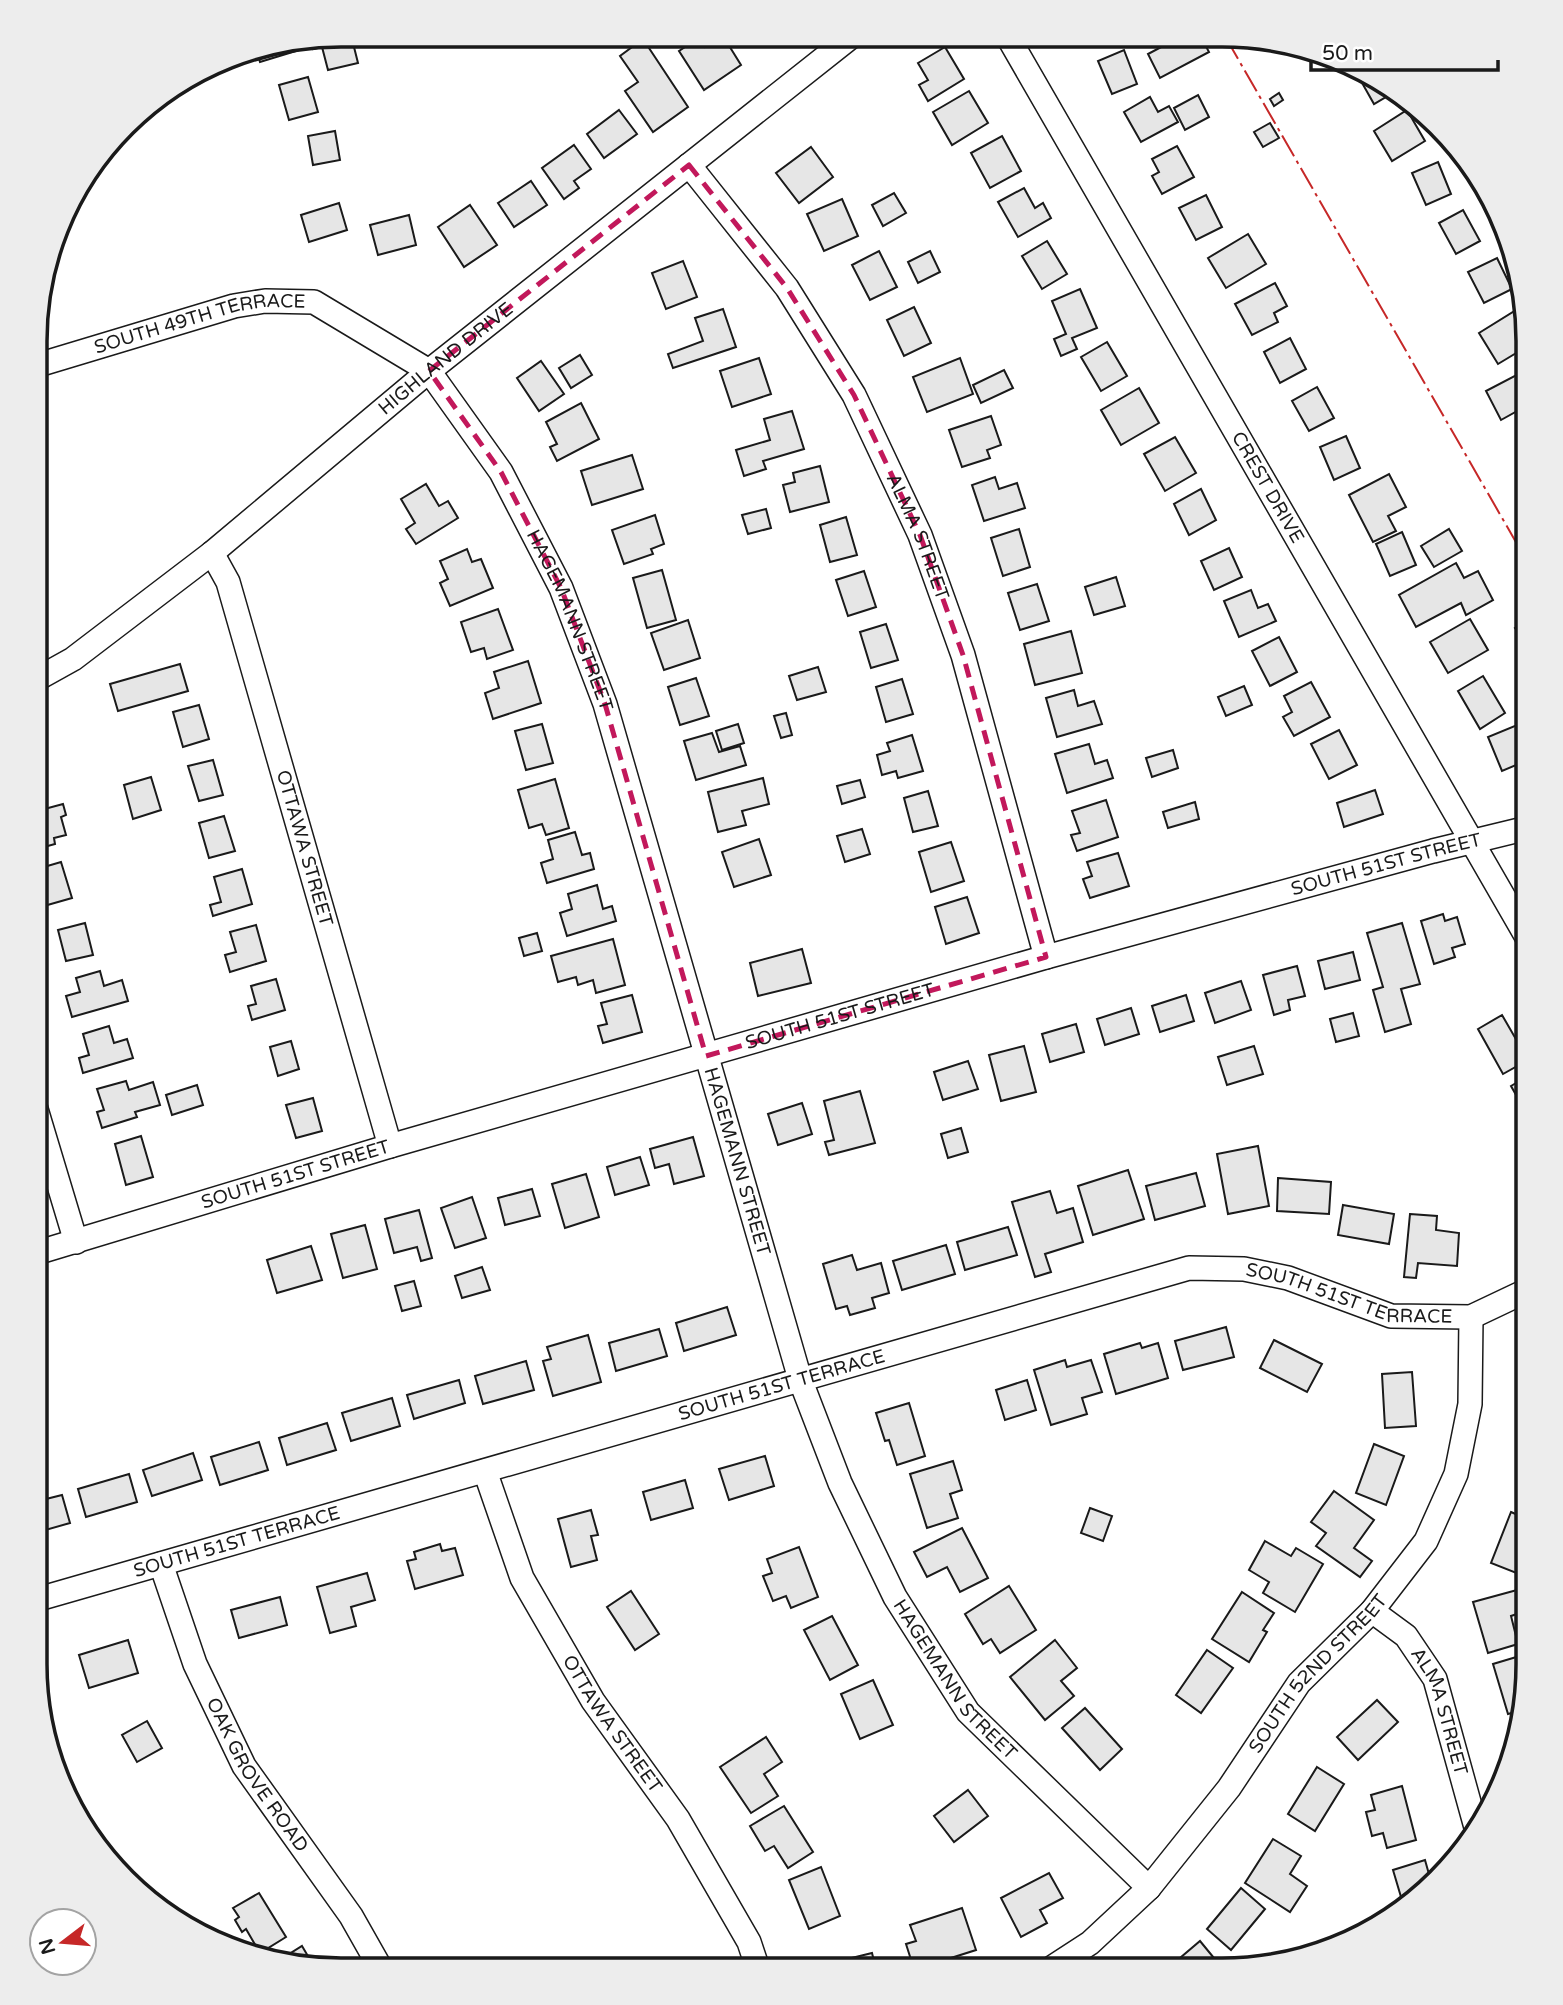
<svg xmlns="http://www.w3.org/2000/svg" width="1563" height="2005" font-family="'Varela Round',sans-serif">
  <style>
    .building { fill: #e6e6e6; stroke: #1a1a1a; stroke-width: 2 }
    .lines { fill: none; stroke-linecap: round; stroke-linejoin: round }
    .minor-casing { stroke: #1a1a1a; stroke-width: 26 }
    .minor { stroke: #fff; stroke-width: 23 }
    .power { stroke: #c62828; stroke-width: 2; stroke-dasharray: 24 5 3.5 5; stroke-linecap: butt }
    .marked { fill: none; stroke: #c2185b; stroke-width: 5; stroke-dasharray: 14 9; stroke-linejoin: round }
    .labels { text-anchor: middle; dominant-baseline: central; stroke-width: 5; stroke-linejoin: round; paint-order: stroke }
    .street-label { font-size: 19px; fill: #1a1a1a; stroke: #fff }
    .rim { fill: none; stroke: #1a1a1a; stroke-width: 3.5 }
  </style>
  <rect width="100%" height="100%" fill="#fff"/>
  <g class="building">
    <polygon points="341,35 351,35 358,63 328,70 322,47 313,49 311,40"/>
    <polygon points="723,36 741,65 704,90 679,51 699,38 705,47"/>
    <polygon points="1180,37 1201,37 1209,52 1160,78 1148,54"/>
    <polygon points="643,39 688,107 653,132 625,91 638,82 620,56"/>
    <polygon points="296,42 299,50 260,62 256,49"/>
    <polygon points="945,47 964,79 928,101 919,85 928,80 918,63"/>
    <polygon points="1124,50 1137,84 1112,94 1098,61"/>
    <polygon points="1357,74 1392,87 1396,91 1374,104"/>
    <polygon points="308,77 318,112 289,120 279,85"/>
    <polygon points="969,91 988,123 952,145 933,112"/>
    <polygon points="1279,93 1283,100 1274,106 1270,99"/>
    <polygon points="1198,95 1209,117 1185,130 1174,108"/>
    <polygon points="1150,97 1158,112 1169,106 1178,122 1141,142 1124,112"/>
    <polygon points="619,110 637,134 604,158 587,134"/>
    <polygon points="1407,110 1425,141 1392,161 1374,131"/>
    <polygon points="1270,123 1279,138 1263,147 1254,132"/>
    <polygon points="335,131 340,160 313,165 308,136"/>
    <polygon points="1002,136 1021,171 990,188 971,153"/>
    <polygon points="574,145 591,169 574,181 579,188 564,199 542,168"/>
    <polygon points="1177,146 1194,177 1162,194 1152,176 1159,172 1152,159"/>
    <polygon points="811,147 833,177 799,203 776,173"/>
    <polygon points="1438,162 1451,194 1426,205 1412,173"/>
    <polygon points="531,181 547,205 514,227 498,203"/>
    <polygon points="1024,188 1035,208 1043,203 1051,218 1018,237 998,202"/>
    <polygon points="894,193 906,213 883,226 872,205"/>
    <polygon points="1206,195 1222,227 1196,240 1179,208"/>
    <polygon points="842,199 858,236 824,251 807,214"/>
    <polygon points="339,203 347,230 309,242 301,215"/>
    <polygon points="470,205 497,245 464,267 438,227"/>
    <polygon points="1463,210 1480,241 1456,254 1439,223"/>
    <polygon points="409,215 416,245 378,255 370,225"/>
    <polygon points="1248,234 1266,264 1226,288 1208,258"/>
    <polygon points="1047,241 1067,274 1042,289 1022,256"/>
    <polygon points="879,251 897,287 870,300 852,265"/>
    <polygon points="930,251 940,272 918,283 908,262"/>
    <polygon points="1497,258 1512,289 1484,303 1468,272"/>
    <polygon points="683,261 697,297 666,309 652,273"/>
    <polygon points="1275,283 1287,306 1274,313 1278,322 1252,335 1235,304"/>
    <polygon points="1080,289 1097,328 1072,338 1077,349 1061,356 1054,339 1066,334 1052,301"/>
    <polygon points="914,307 931,343 904,356 887,320"/>
    <polygon points="1521,307 1524,313 1528,346 1498,364 1479,333"/>
    <polygon points="723,309 736,347 673,368 668,354 703,341 695,318"/>
    <polygon points="1290,338 1306,369 1280,383 1264,352"/>
    <polygon points="1107,342 1127,376 1101,391 1081,357"/>
    <polygon points="580,355 592,375 571,388 559,368"/>
    <polygon points="759,358 771,394 732,407 720,371"/>
    <polygon points="960,358 973,394 927,412 913,377"/>
    <polygon points="541,361 564,394 539,411 517,378"/>
    <polygon points="1528,369 1528,405 1501,420 1486,391"/>
    <polygon points="1004,370 1013,388 981,403 973,385"/>
    <polygon points="1317,387 1334,418 1309,431 1292,401"/>
    <polygon points="1139,388 1159,423 1121,445 1101,410"/>
    <polygon points="581,403 599,439 557,461 550,447 557,444 546,422"/>
    <polygon points="792,411 804,449 763,461 766,469 744,476 736,450 770,440 764,419"/>
    <polygon points="991,416 1001,445 987,450 990,458 962,467 949,430"/>
    <polygon points="1346,436 1360,468 1334,480 1320,447"/>
    <polygon points="1175,437 1196,473 1165,491 1144,454"/>
    <polygon points="632,455 643,489 592,505 581,471"/>
    <polygon points="820,466 829,502 790,512 783,485 795,482 793,473"/>
    <polygon points="1389,474 1406,507 1388,516 1396,531 1373,542 1349,495"/>
    <polygon points="995,477 999,489 1017,483 1025,508 984,521 972,485"/>
    <polygon points="426,484 439,506 448,501 458,518 416,544 406,529 415,523 401,499"/>
    <polygon points="1201,489 1216,520 1189,535 1174,504"/>
    <polygon points="766,509 771,528 748,534 742,515"/>
    <polygon points="655,515 664,544 651,549 653,554 624,564 612,530"/>
    <polygon points="846,517 857,555 830,562 820,525"/>
    <polygon points="1019,529 1030,567 1003,576 991,538"/>
    <polygon points="1449,529 1462,551 1434,567 1421,546"/>
    <polygon points="1402,532 1416,565 1390,576 1376,544"/>
    <polygon points="1229,548 1242,577 1214,590 1201,561"/>
    <polygon points="467,549 472,562 481,559 493,588 450,606 440,583 448,579 440,561"/>
    <polygon points="1456,563 1464,578 1478,571 1493,600 1466,615 1461,603 1416,627 1399,595"/>
    <polygon points="662,570 676,620 647,628 633,578"/>
    <polygon points="864,571 876,607 848,616 836,580"/>
    <polygon points="1116,577 1125,606 1094,615 1085,587"/>
    <polygon points="1037,584 1049,621 1020,630 1008,593"/>
    <polygon points="1251,590 1258,608 1268,604 1276,621 1239,637 1224,601"/>
    <polygon points="498,609 513,650 487,659 484,648 471,652 461,622"/>
    <polygon points="1470,619 1488,650 1448,673 1430,642"/>
    <polygon points="688,620 700,658 664,670 651,633"/>
    <polygon points="1528,620 1528,643 1526,644 1515,628"/>
    <polygon points="886,624 898,660 871,668 860,632"/>
    <polygon points="1071,631 1082,673 1035,685 1024,644"/>
    <polygon points="1279,637 1297,672 1270,686 1252,651"/>
    <polygon points="528,661 541,703 493,719 485,693 499,688 494,672"/>
    <polygon points="180,664 188,691 118,711 110,684"/>
    <polygon points="818,667 826,692 797,700 789,676"/>
    <polygon points="1483,676 1505,713 1480,729 1458,691"/>
    <polygon points="696,678 709,716 680,725 668,687"/>
    <polygon points="902,679 913,714 886,722 876,687"/>
    <polygon points="1311,682 1330,717 1294,736 1283,717 1292,712 1284,696"/>
    <polygon points="1244,686 1252,705 1226,716 1218,697"/>
    <polygon points="1074,690 1078,706 1094,701 1102,724 1057,737 1046,698"/>
    <polygon points="199,705 209,739 183,747 173,712"/>
    <polygon points="786,713 792,735 781,738 774,716"/>
    <polygon points="1522,723 1528,738 1528,760 1502,771 1488,737"/>
    <polygon points="542,724 553,763 526,770 515,731"/>
    <polygon points="738,724 744,743 722,750 716,731"/>
    <polygon points="1339,730 1357,765 1329,779 1311,744"/>
    <polygon points="712,733 719,752 740,746 746,765 696,780 684,741"/>
    <polygon points="912,735 923,771 898,778 896,771 882,775 877,755 890,751 887,743"/>
    <polygon points="1089,744 1095,764 1107,760 1113,778 1067,793 1055,754"/>
    <polygon points="1173,750 1178,768 1152,777 1146,758"/>
    <polygon points="213,760 223,795 199,801 188,766"/>
    <polygon points="151,777 161,810 133,819 124,785"/>
    <polygon points="763,778 769,804 742,811 746,825 718,832 708,792"/>
    <polygon points="555,779 569,828 546,835 542,824 529,828 518,790"/>
    <polygon points="860,780 865,797 842,804 837,786"/>
    <polygon points="1375,790 1383,814 1344,827 1337,803"/>
    <polygon points="928,791 938,826 913,832 904,798"/>
    <polygon points="1106,800 1118,837 1077,851 1071,835 1080,833 1072,811"/>
    <polygon points="1195,802 1199,819 1168,828 1163,812"/>
    <polygon points="63,804 66,815 61,817 66,835 54,838 55,844 37,849 37,811"/>
    <polygon points="224,816 235,851 209,858 199,823"/>
    <polygon points="862,829 870,854 845,862 837,836"/>
    <polygon points="575,832 582,855 590,853 594,869 547,883 541,863 553,859 548,840"/>
    <polygon points="759,839 771,875 734,887 722,852"/>
    <polygon points="951,842 964,881 931,892 919,852"/>
    <polygon points="1118,853 1129,886 1090,898 1083,879 1092,876 1087,862"/>
    <polygon points="61,862 72,898 44,906 37,879 37,869"/>
    <polygon points="242,869 252,904 213,916 210,905 221,902 214,877"/>
    <polygon points="597,885 603,909 612,906 616,921 567,936 560,913 572,909 568,894"/>
    <polygon points="967,897 979,933 946,944 935,907"/>
    <polygon points="1443,914 1445,921 1457,917 1465,944 1452,948 1455,957 1434,964 1421,921"/>
    <polygon points="85,923 93,955 66,961 58,930"/>
    <polygon points="1402,923 1420,984 1401,989 1411,1024 1385,1032 1373,990 1383,987 1367,933"/>
    <polygon points="256,925 266,961 230,972 225,955 236,952 230,932"/>
    <polygon points="537,933 542,951 524,956 519,938"/>
    <polygon points="613,939 625,985 596,993 593,980 578,985 576,977 558,982 551,956"/>
    <polygon points="802,949 811,983 758,996 750,963"/>
    <polygon points="1353,952 1360,980 1325,989 1318,961"/>
    <polygon points="1297,966 1305,996 1288,1000 1290,1010 1274,1015 1263,975"/>
    <polygon points="100,971 104,986 122,980 128,1001 72,1017 66,996 80,992 76,978"/>
    <polygon points="276,979 285,1010 252,1020 248,1006 256,1004 251,986"/>
    <polygon points="1241,981 1251,1010 1215,1023 1205,993"/>
    <polygon points="632,995 642,1032 603,1043 598,1026 607,1024 601,1003"/>
    <polygon points="1186,995 1194,1021 1160,1032 1152,1006"/>
    <polygon points="1131,1008 1139,1034 1105,1045 1097,1019"/>
    <polygon points="1353,1013 1359,1036 1336,1042 1330,1019"/>
    <polygon points="1502,1015 1528,1060 1503,1074 1478,1029"/>
    <polygon points="1076,1024 1084,1052 1050,1062 1042,1034"/>
    <polygon points="109,1026 114,1043 127,1039 133,1058 83,1073 79,1058 89,1055 83,1034"/>
    <polygon points="291,1041 299,1069 278,1076 270,1047"/>
    <polygon points="1024,1046 1036,1092 1001,1101 989,1055"/>
    <polygon points="1254,1046 1263,1074 1227,1085 1218,1057"/>
    <polygon points="968,1061 978,1089 943,1100 934,1072"/>
    <polygon points="1528,1076 1528,1116 1511,1086"/>
    <polygon points="126,1081 129,1090 153,1082 160,1105 135,1112 137,1117 102,1128 97,1112 104,1110 97,1089"/>
    <polygon points="197,1085 203,1105 172,1115 166,1095"/>
    <polygon points="860,1091 875,1143 829,1155 825,1142 834,1140 824,1101"/>
    <polygon points="313,1098 322,1131 296,1138 286,1105"/>
    <polygon points="802,1103 812,1134 778,1145 768,1114"/>
    <polygon points="961,1128 968,1152 948,1158 941,1134"/>
    <polygon points="141,1136 153,1177 126,1185 115,1144"/>
    <polygon points="693,1137 704,1176 674,1184 669,1164 655,1168 650,1149"/>
    <polygon points="1258,1146 1269,1206 1228,1214 1217,1154"/>
    <polygon points="640,1157 649,1185 615,1195 607,1167"/>
    <polygon points="1128,1170 1144,1219 1093,1235 1078,1186"/>
    <polygon points="1196,1173 1205,1206 1155,1220 1146,1186"/>
    <polygon points="586,1174 599,1217 565,1228 552,1184"/>
    <polygon points="1278,1178 1331,1182 1329,1214 1277,1211"/>
    <polygon points="532,1189 540,1216 505,1225 498,1198"/>
    <polygon points="1050,1191 1057,1213 1073,1208 1083,1242 1045,1254 1051,1272 1035,1277 1012,1202"/>
    <polygon points="472,1197 486,1238 455,1248 441,1208"/>
    <polygon points="1343,1205 1394,1214 1389,1244 1338,1235"/>
    <polygon points="419,1210 432,1258 421,1261 417,1247 394,1253 385,1219"/>
    <polygon points="1410,1214 1437,1216 1436,1230 1459,1233 1457,1266 1418,1263 1416,1278 1404,1277"/>
    <polygon points="365,1225 377,1269 343,1278 331,1234"/>
    <polygon points="1008,1227 1017,1255 965,1270 957,1242"/>
    <polygon points="946,1245 955,1274 902,1290 893,1261"/>
    <polygon points="311,1246 322,1280 277,1293 267,1260"/>
    <polygon points="852,1255 857,1270 881,1263 889,1293 872,1298 875,1308 850,1315 847,1306 836,1309 823,1264"/>
    <polygon points="482,1267 490,1290 462,1298 455,1276"/>
    <polygon points="414,1281 421,1306 402,1311 395,1286"/>
    <polygon points="727,1307 736,1335 684,1351 676,1323"/>
    <polygon points="1226,1327 1234,1357 1183,1370 1175,1341"/>
    <polygon points="659,1329 667,1356 616,1371 609,1343"/>
    <polygon points="588,1335 601,1382 553,1396 543,1361 551,1359 547,1347"/>
    <polygon points="1274,1340 1322,1364 1307,1392 1260,1368"/>
    <polygon points="1140,1343 1142,1348 1158,1343 1168,1378 1116,1394 1104,1354"/>
    <polygon points="1065,1360 1067,1367 1091,1360 1102,1392 1082,1398 1087,1414 1051,1425 1034,1370"/>
    <polygon points="526,1361 534,1390 483,1404 475,1376"/>
    <polygon points="1412,1372 1416,1426 1385,1428 1382,1374"/>
    <polygon points="459,1380 465,1403 414,1419 407,1395"/>
    <polygon points="1027,1380 1036,1410 1005,1420 996,1390"/>
    <polygon points="392,1398 400,1426 351,1441 342,1413"/>
    <polygon points="909,1403 925,1456 897,1465 889,1440 885,1441 876,1413"/>
    <polygon points="327,1423 336,1450 287,1465 279,1438"/>
    <polygon points="259,1442 268,1470 220,1485 211,1457"/>
    <polygon points="1374,1444 1404,1456 1386,1505 1356,1493"/>
    <polygon points="193,1453 202,1480 152,1496 143,1470"/>
    <polygon points="765,1456 774,1486 729,1500 719,1469"/>
    <polygon points="953,1461 962,1490 950,1494 958,1518 927,1528 910,1474"/>
    <polygon points="129,1474 137,1502 86,1517 78,1489"/>
    <polygon points="685,1480 693,1508 651,1520 643,1492"/>
    <polygon points="35,1491 38,1501 62,1495 70,1523 35,1533"/>
    <polygon points="1334,1491 1374,1520 1354,1548 1372,1561 1360,1577 1316,1546 1326,1533 1311,1522"/>
    <polygon points="1090,1508 1112,1516 1103,1541 1081,1533"/>
    <polygon points="591,1510 598,1535 591,1536 597,1560 571,1567 558,1519"/>
    <polygon points="1511,1512 1527,1519 1527,1566 1524,1576 1491,1563"/>
    <polygon points="962,1528 988,1578 960,1592 947,1567 927,1577 914,1552"/>
    <polygon points="1265,1541 1291,1556 1296,1548 1323,1564 1295,1612 1263,1593 1269,1582 1249,1570"/>
    <polygon points="440,1544 442,1551 455,1548 463,1575 415,1589 407,1561 416,1559 414,1552"/>
    <polygon points="799,1547 818,1597 791,1608 786,1596 773,1601 763,1576 772,1573 767,1559"/>
    <polygon points="367,1573 375,1600 351,1607 356,1626 330,1633 317,1587"/>
    <polygon points="1009,1586 1036,1630 1000,1653 991,1639 983,1644 965,1614"/>
    <polygon points="1517,1590 1523,1612 1511,1616 1518,1644 1488,1653 1473,1602"/>
    <polygon points="631,1591 659,1634 635,1650 607,1607"/>
    <polygon points="1242,1592 1274,1613 1263,1630 1267,1632 1249,1662 1212,1639"/>
    <polygon points="280,1597 287,1625 239,1638 231,1610"/>
    <polygon points="832,1616 858,1665 830,1680 804,1630"/>
    <polygon points="128,1640 138,1673 89,1688 79,1655"/>
    <polygon points="1055,1640 1077,1668 1061,1681 1074,1696 1045,1720 1010,1677"/>
    <polygon points="1207,1650 1233,1668 1201,1713 1176,1695"/>
    <polygon points="1523,1655 1527,1669 1527,1684 1519,1711 1508,1714 1493,1664"/>
    <polygon points="873,1680 893,1725 860,1739 841,1694"/>
    <polygon points="1377,1700 1398,1722 1358,1760 1337,1737"/>
    <polygon points="1085,1708 1122,1749 1100,1770 1062,1728"/>
    <polygon points="147,1721 162,1748 137,1762 122,1735"/>
    <polygon points="766,1737 782,1762 764,1774 778,1796 751,1813 720,1767"/>
    <polygon points="1317,1767 1344,1784 1315,1831 1288,1814"/>
    <polygon points="1402,1786 1416,1840 1387,1848 1383,1833 1372,1836 1366,1812 1375,1810 1371,1795"/>
    <polygon points="968,1790 988,1816 954,1842 934,1816"/>
    <polygon points="784,1806 813,1852 788,1868 774,1846 765,1851 750,1826"/>
    <polygon points="1273,1839 1301,1856 1290,1874 1307,1886 1290,1912 1245,1883"/>
    <polygon points="1425,1860 1432,1885 1404,1907 1393,1870"/>
    <polygon points="821,1867 840,1916 809,1929 789,1880"/>
    <polygon points="1049,1873 1063,1898 1040,1910 1047,1923 1021,1937 1001,1898"/>
    <polygon points="1241,1888 1265,1909 1231,1950 1207,1929"/>
    <polygon points="259,1893 286,1937 260,1953 246,1929 242,1932 235,1920 239,1917 233,1908"/>
    <polygon points="962,1908 976,1950 951,1958 955,1969 914,1969 906,1944 916,1941 910,1925"/>
    <polygon points="1200,1941 1223,1969 1167,1969"/>
    <polygon points="302,1946 315,1968 278,1961"/>
    <polygon points="872,1953 876,1969 820,1969 819,1966"/>
  </g>
  <g class="lines">
    <g class="minor-casing">
      <g id="minor">
        <path id="s1" d="M1008,37L1528,939"/>
        <path id="s2" d="M689,165L787,288L854,395L920,535L963,655L1046,957"/>
        <path id="s3" d="M38,365L234,306L265,301L314,302L429,371L501,472L561,588L605,704L800,1379L840,1483L895,1597L968,1712L1149,1888"/>
        <path id="s4" d="M212,553L228,582L390,1146"/>
        <path id="s5" d="M37,679L73,659L212,553L429,371L852,36"/>
        <polyline points="36,1109 76,1242"/>
        <path id="s6" d="M36,1253L390,1146L1046,957L1433,851L1528,828"/>
        <path id="s7" d="M485,1471L522,1578L593,1701L678,1819L749,1942L758,1969"/>
        <path id="s8" d="M161,1564L195,1664L244,1766L351,1916L381,1969"/>
        <path id="s9" d="M35,1600L1189,1268L1244,1269L1288,1278L1391,1316L1471,1317L1528,1290"/>
        <path id="s10" d="M1372,1611L1406,1636L1435,1679L1477,1831"/>
        <path id="s11" d="M1050,1969L1090,1943L1149,1888L1229,1788L1299,1683L1372,1611L1426,1541L1456,1474L1470,1404L1471,1317"/>
      </g>
    </g>
    <use href="#minor" class="minor"/>
    <polyline class="power" points="1226,38 1528,563"/>
  </g>
  <path class="marked" d="M689,165L787,288L854,395L920,535L963,655L1046,957L706,1056L605,704L561,588L501,472L429,371Z"/>
  <g class="labels">
    <g class="street-label">
      <text stroke="none"><textPath href="#s3" startOffset="168">SOUTH 49TH TERRACE</textPath></text>
      <text stroke="none"><textPath href="#s5" startOffset="520">HIGHLAND DRIVE</textPath></text>
      <text stroke="none"><textPath href="#s1" startOffset="520">CREST DRIVE</textPath></text>
      <text stroke="none"><textPath href="#s2" startOffset="439">ALMA STREET</textPath></text>
      <text stroke="none"><textPath href="#s3" startOffset="707">HAGEMANN STREET</textPath></text>
      <text stroke="none"><textPath href="#s4" startOffset="310">OTTAWA STREET</textPath></text>
      <text stroke="none"><textPath href="#s6" startOffset="1405">SOUTH 51ST STREET</textPath></text>
      <text stroke="none"><textPath href="#s6" startOffset="838">SOUTH 51ST STREET</textPath></text>
      <text stroke="none"><textPath href="#s3" startOffset="1274">HAGEMANN STREET</textPath></text>
      <text stroke="none"><textPath href="#s6" startOffset="271">SOUTH 51ST STREET</textPath></text>
      <text stroke="none"><textPath href="#s9" startOffset="1365">SOUTH 51ST TERRACE</textPath></text>
      <text stroke="none"><textPath href="#s9" startOffset="777">SOUTH 51ST TERRACE</textPath></text>
      <text stroke="none"><textPath href="#s9" startOffset="210">SOUTH 51ST TERRACE</textPath></text>
      <text stroke="none"><textPath href="#s11" startOffset="402">SOUTH 52ND STREET</textPath></text>
      <text stroke="none"><textPath href="#s3" startOffset="1841">HAGEMANN STREET</textPath></text>
      <text stroke="none"><textPath href="#s10" startOffset="126">ALMA STREET</textPath></text>
      <text stroke="none"><textPath href="#s7" startOffset="285">OTTAWA STREET</textPath></text>
      <text stroke="none"><textPath href="#s8" startOffset="233">OAK GROVE ROAD</textPath></text>
    </g>
  </g>
  <path d="M0 0H1563V2005H0ZM341 47H1222A294 294 0 0 1 1516 341V1664A294 294 0 0 1 1222 1958H341A294 294 0 0 1 47 1664V341A294 294 0 0 1 341 47Z" fill="#ededed" fill-rule="evenodd"/>
  <path class="rim" d="M341 47H1222A294 294 0 0 1 1516 341V1664A294 294 0 0 1 1222 1958H341A294 294 0 0 1 47 1664V341A294 294 0 0 1 341 47Z"/>
  <g transform="translate(63 1942) rotate(254)"><circle r="33" fill="#ffffff" stroke="#a3a3a3" stroke-width="2"/>
  <path d="M0-5L12 26L0 18L-12 26Z" fill="#c62828"/>
  <text y="-10" font-size="19" font-weight="bold" text-anchor="middle" fill="#1a1a1a">N</text>
  </g>
  <path d="M1311 60v10h187v-10" fill="none" stroke="#1a1a1a" stroke-width="3.5"/>
  <text x="1322" y="60" font-size="21" fill="#1a1a1a" stroke="#ffffff" stroke-width="5" paint-order="stroke">50 m</text>
</svg>
